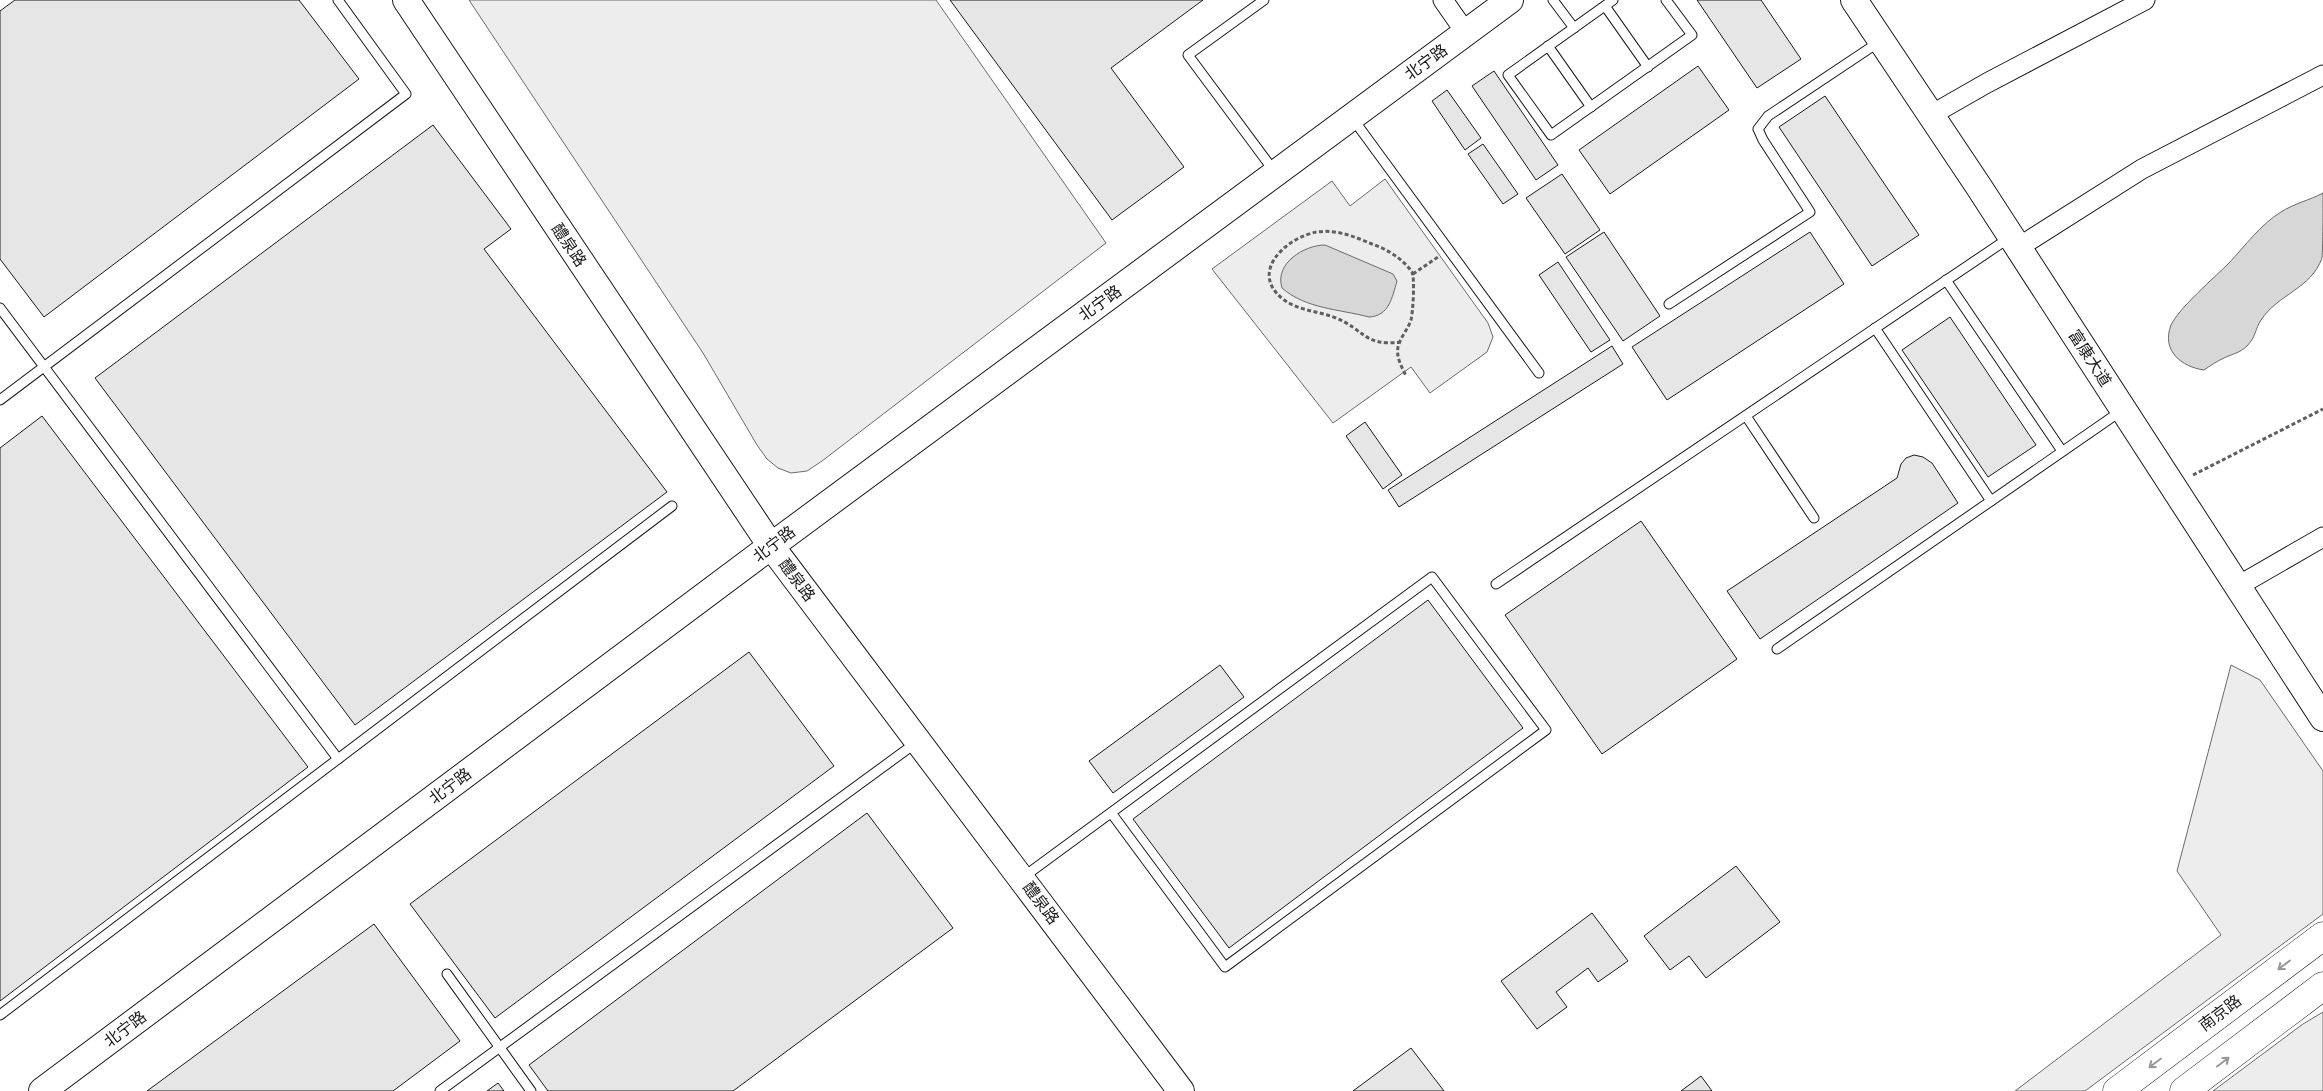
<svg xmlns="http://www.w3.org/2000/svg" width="2323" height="1091" font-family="Cabin,'Noto Sans SC',sans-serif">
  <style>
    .built { fill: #ededed; stroke: #6a6a6a }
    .water { fill: #d7d7d7; stroke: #6a6a6a }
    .building { fill: #e6e6e6; stroke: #1a1a1a }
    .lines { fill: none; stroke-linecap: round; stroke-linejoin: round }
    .lane-casing { stroke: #1a1a1a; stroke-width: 11 }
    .street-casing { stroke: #1a1a1a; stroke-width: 21 }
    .secondary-casing { stroke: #1a1a1a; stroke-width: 28 }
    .primary-casing { stroke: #1a1a1a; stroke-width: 29 }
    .path { stroke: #5f5f5f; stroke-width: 3; stroke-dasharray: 4 2.5; stroke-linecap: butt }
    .lane { stroke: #fff; stroke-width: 9 }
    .street { stroke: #fff; stroke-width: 19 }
    .secondary { stroke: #fff; stroke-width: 26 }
    .primary { stroke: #fff; stroke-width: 28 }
    .oneway { stroke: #989898 }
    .labels { text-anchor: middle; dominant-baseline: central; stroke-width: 4; stroke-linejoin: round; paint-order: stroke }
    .street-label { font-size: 16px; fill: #1a1a1a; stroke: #fff }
  </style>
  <rect width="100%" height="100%" fill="#fff"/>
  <g class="built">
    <polygon points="469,0 936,0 1106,243 822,461 807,471 791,473 778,468 767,459 757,445 703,353"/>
    <polygon points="1385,179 1488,323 1493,337 1487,352 1430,393 1411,367 1333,423 1212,269 1332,181 1350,206"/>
    <polygon points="2231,665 2260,680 2323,771 2323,914 2085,1091 2015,1091 2221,935 2177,871"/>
    <polygon points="2323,1012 2323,1091 2213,1091 2303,1024"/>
  </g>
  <g class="water">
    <path d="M2323,193C2323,209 2323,246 2322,258C2311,289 2278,294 2261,320C2255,329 2256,337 2247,346C2240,353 2232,354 2224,358C2217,361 2210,366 2204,370C2182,367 2161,351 2171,325C2179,308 2214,278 2229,263C2245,246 2261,224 2281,212C2293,204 2310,200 2323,193Z"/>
    <path d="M1325,245L1393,274L1397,281C1392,298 1389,316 1369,317C1339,309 1306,309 1282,288C1274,263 1305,245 1325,245Z"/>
  </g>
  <g class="building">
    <polygon points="15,0 299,0 359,79 44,317 0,259 0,11"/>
    <polygon points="950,0 1203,0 1111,68 1184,167 1112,220"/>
    <polygon points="1697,0 1761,0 1801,59 1757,88"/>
    <polygon points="1698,66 1729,110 1610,194 1579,150"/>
    <polygon points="1494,71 1558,165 1536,180 1472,86"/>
    <polygon points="1447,90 1481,138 1465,150 1432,101"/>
    <polygon points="1825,96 1919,235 1872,266 1779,127"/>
    <polygon points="433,125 511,229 484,249 667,492 355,725 95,378"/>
    <polygon points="1483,144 1518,194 1503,204 1468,154"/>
    <polygon points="1562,174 1600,230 1565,254 1526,198"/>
    <polygon points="1604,232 1660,316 1623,341 1566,257"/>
    <polygon points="1810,232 1844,284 1667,400 1632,347"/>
    <polygon points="1558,262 1610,340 1591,352 1539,275"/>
    <polygon points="1950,317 2036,445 1988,477 1902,350"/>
    <polygon points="1612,346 1623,364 1399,507 1388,490"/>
    <polygon points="42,416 308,767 0,1001 0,448"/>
    <polygon points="1365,422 1402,475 1383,489 1346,436"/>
    <polygon points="1914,455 1923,457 1932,463 1958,503 1760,639 1727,591 1897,478 1901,464 1906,458"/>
    <polygon points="1641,521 1737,659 1602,754 1505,615"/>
    <polygon points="1428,600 1523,728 1229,948 1133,819"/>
    <polygon points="749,652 834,766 495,1018 410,904"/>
    <polygon points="1220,665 1244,697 1113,793 1089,761"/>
    <polygon points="867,813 953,928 733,1091 548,1091 529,1065"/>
    <polygon points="1736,866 1780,922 1706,978 1689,956 1670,970 1644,936"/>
    <polygon points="1592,913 1628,961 1598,982 1588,968 1556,992 1567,1007 1537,1029 1501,981"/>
    <polygon points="374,924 460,1041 393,1091 147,1091"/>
    <polygon points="1411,1048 1444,1091 1353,1091"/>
    <polygon points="1701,1076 1712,1091 1681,1091"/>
    <polygon points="498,1083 504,1091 487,1091"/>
  </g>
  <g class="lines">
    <g class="lane-casing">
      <g id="lane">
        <polyline points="1264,0 1188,55 1274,171"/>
        <polyline points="1553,0 1574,28"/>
        <polyline points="1613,0 1508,75 1551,135 1692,35 1666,0"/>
        <polyline points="1605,6 1648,67"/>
        <polyline points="1548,46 1591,107"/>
        <polyline points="1353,119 1539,373"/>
        <polyline points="1946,280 2062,451"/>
        <polyline points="1669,304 1810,212 1763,140 1758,129 1768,116 1879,42"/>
        <polyline points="0,308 338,759"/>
        <polyline points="1875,328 1991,501"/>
        <polyline points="0,400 406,94 338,0"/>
        <polyline points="1746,416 1814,518"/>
        <polyline points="1496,584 2009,238"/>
        <polyline points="1777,649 2121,411"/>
        <polyline points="1022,878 1432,577 1546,730 1225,967 1112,814"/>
        <polyline points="447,974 531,1091"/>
        <polyline points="0,1015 672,506"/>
        <polyline points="440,1091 917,742"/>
      </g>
    </g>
    <g class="street-casing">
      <g id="street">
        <polyline points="1443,0 1466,33"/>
        <polyline points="1931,115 1987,83 2145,0"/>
        <polyline points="2019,247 2142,169 2323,75"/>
        <polyline points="2238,586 2323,537"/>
      </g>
    </g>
    <g class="secondary-casing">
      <g id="secondary">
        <polyline points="406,0 771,546 1181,1091"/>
        <polyline points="1854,0 1979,187 2323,718"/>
        <polyline points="42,1091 771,546 1510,0"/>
      </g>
    </g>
    <g class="primary-casing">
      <g id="primary">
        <polyline points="2117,1091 2323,936"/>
        <polyline points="2184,1091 2323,986"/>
      </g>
    </g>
    <g class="path">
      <polyline points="1413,274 1438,257"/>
      <path d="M1401,342C1364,347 1364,329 1336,318C1319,311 1298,311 1283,299C1248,272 1287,237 1317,232C1337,229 1355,237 1372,244C1387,249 1403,259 1412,272C1415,278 1413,312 1411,320C1408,329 1400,338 1398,347C1396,358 1402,367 1406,376"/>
      <polyline points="2193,475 2323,409"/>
    </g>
    <use href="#lane" class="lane"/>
    <use href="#street" class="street"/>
    <use href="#secondary" class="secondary"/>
    <use href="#primary" class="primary"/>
  </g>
  <defs><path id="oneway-shaft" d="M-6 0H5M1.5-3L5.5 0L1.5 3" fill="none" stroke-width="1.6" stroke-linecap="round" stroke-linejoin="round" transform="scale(1.25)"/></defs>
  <g class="oneway">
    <use href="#oneway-shaft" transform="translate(2284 965) rotate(143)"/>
    <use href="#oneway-shaft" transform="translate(2223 1062) rotate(-37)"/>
    <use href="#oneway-shaft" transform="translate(2155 1063) rotate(143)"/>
  </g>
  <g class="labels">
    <g class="street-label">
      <text transform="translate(1426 62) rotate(-36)">北宁路</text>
      <text transform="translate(569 245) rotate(56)">醴泉路</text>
      <text transform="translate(1100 303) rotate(-36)">北宁路</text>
      <text transform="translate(2090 358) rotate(57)">富康大道</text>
      <text transform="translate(774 544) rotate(-37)">北宁路</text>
      <text transform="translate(797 580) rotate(53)">醴泉路</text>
      <text transform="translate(450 786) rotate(-37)">北宁路</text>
      <text transform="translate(1041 903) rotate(53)">醴泉路</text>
      <text transform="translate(2220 1013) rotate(-37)">南京路</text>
      <text transform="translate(125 1029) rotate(-37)">北宁路</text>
    </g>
  </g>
</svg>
